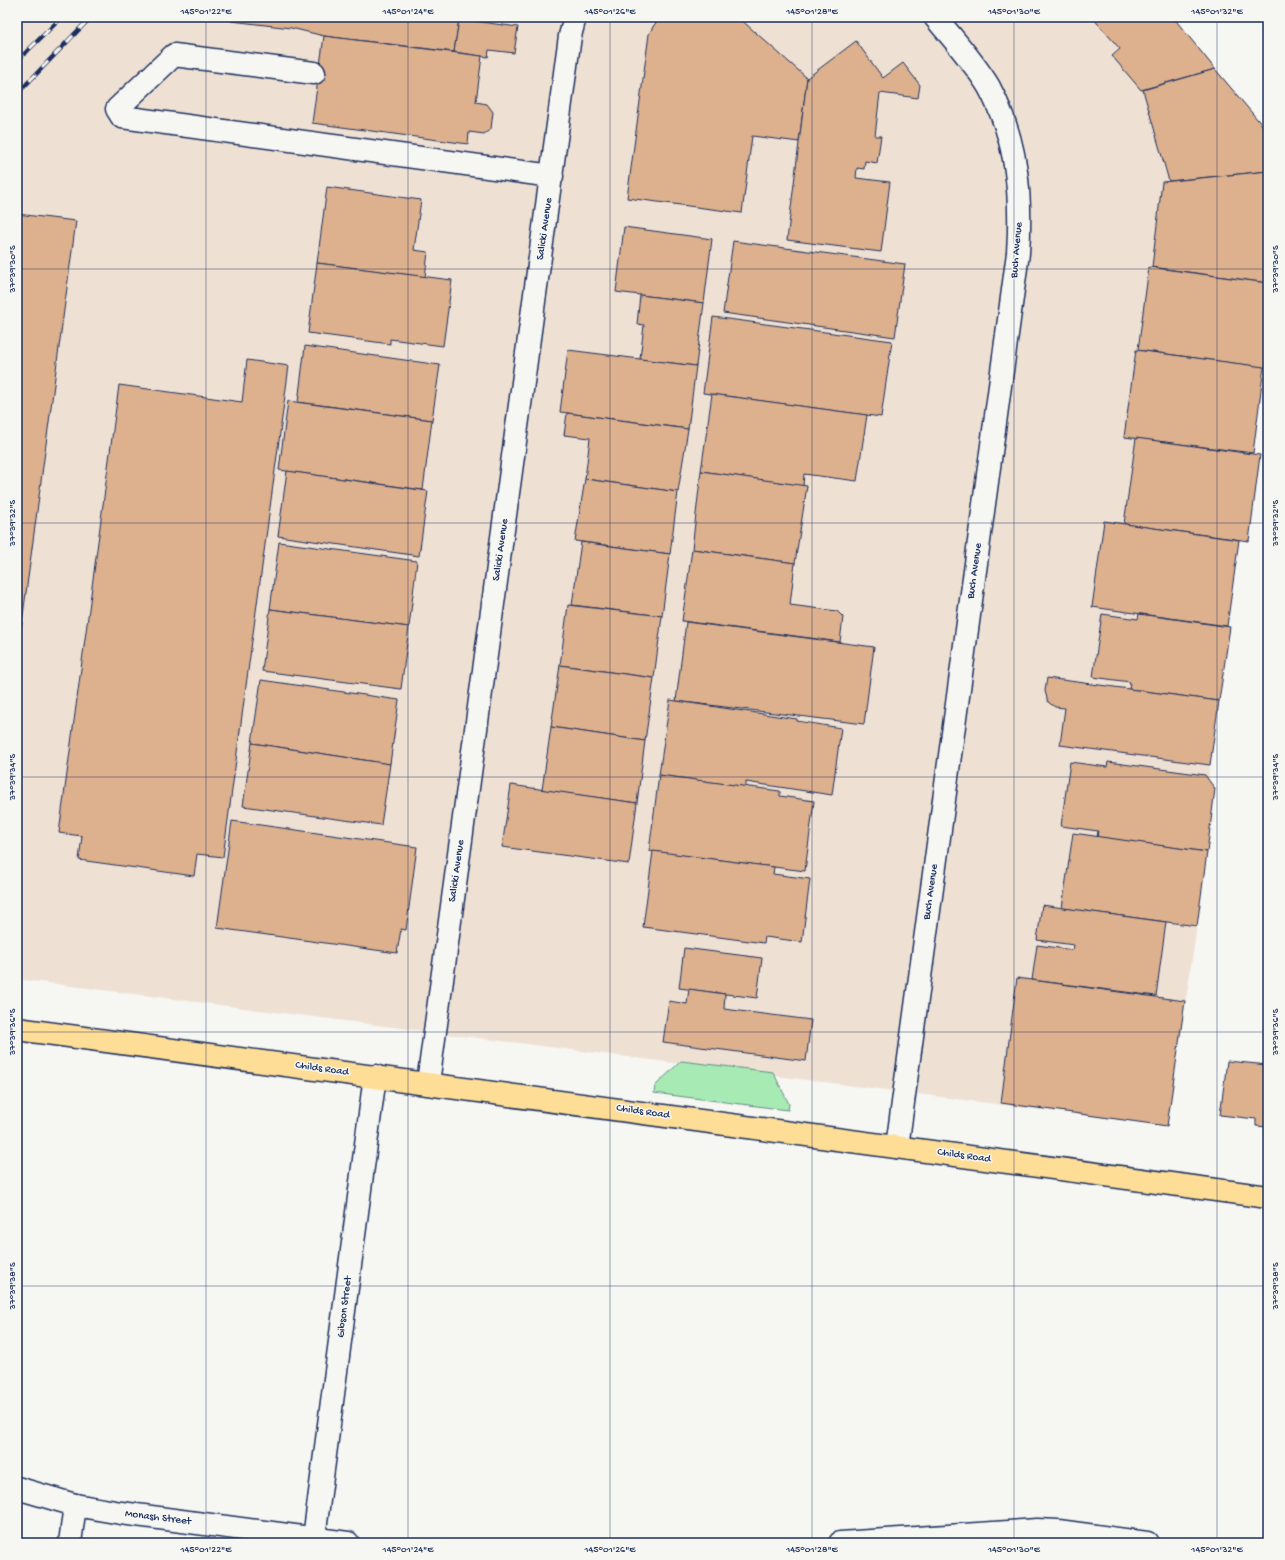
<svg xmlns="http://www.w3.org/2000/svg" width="1285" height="1560" font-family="'Gochi Hand',sans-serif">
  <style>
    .built { fill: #eee1d4 }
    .green { fill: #a8eab3; stroke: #628c88 }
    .building { fill: #ddb08e; stroke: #1b2f5e }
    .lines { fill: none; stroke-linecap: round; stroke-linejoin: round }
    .minor-casing { stroke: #1b2f5e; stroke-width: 25 }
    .major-casing { stroke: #1b2f5e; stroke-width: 25 }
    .minor { stroke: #f6f6f2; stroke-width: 22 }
    .major { stroke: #fedd96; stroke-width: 22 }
    .rail-casing { stroke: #1b2f5e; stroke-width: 4.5 }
    .rail { stroke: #f6f6f2; stroke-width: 3; stroke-dasharray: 9; stroke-linecap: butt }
    .ticks { fill: none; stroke: #1b2f5e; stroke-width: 1; stroke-opacity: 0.45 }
    .labels { text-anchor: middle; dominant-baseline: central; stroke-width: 3; stroke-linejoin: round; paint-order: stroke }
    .street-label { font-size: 11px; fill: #1b2f5e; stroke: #f6f6f2 }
    .neatline { fill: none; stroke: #1b2f5e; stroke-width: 1.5 }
    .ticks-label { font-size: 10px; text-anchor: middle; fill: #1b2f5e }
  </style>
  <rect width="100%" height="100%" fill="#f6f6f2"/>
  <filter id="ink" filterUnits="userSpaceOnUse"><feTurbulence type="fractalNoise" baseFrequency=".025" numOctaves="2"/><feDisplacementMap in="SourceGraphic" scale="8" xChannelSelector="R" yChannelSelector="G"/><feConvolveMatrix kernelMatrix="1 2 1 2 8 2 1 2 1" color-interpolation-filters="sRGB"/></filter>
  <g filter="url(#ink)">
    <polygon class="built" points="17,17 1173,17 1268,132 1268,368 1264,368 1253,453 1260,455 1249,541 1239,540 1227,626 1230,627 1208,780 1215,789 1197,926 1167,1126 17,979"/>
    <polygon class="green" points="681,1061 773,1072 789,1104 788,1110 654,1093 655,1086"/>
    <g class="building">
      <polygon points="232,17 457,17 459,19 454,52 324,36 291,28 231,21"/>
      <polygon points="738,17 807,78 799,142 752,136 742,213 627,198 649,34 654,25 662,17"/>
      <polygon points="1092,17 1173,17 1215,69 1141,90 1112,56 1120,49"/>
      <polygon points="459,19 518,27 514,53 489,50 488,57 454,52"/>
      <polygon points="324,36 482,56 476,102 487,104 493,112 491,129 484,134 469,132 468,144 312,123"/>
      <polygon points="856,41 883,78 903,63 920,85 918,98 880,93 875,136 881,136 877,163 865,161 864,169 857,168 856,178 890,182 881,252 787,240 807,78"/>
      <polygon points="1215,69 1268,132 1268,171 1169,181 1143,90"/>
      <polygon points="1268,171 1268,283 1152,267 1162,182"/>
      <polygon points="327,187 421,200 414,250 428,252 425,277 317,263"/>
      <polygon points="17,214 76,221 17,660"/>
      <polygon points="624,227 712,239 704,303 616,292"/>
      <polygon points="733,241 905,264 895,337 723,313"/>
      <polygon points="317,263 452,280 443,346 390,339 390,344 308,333"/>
      <polygon points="1149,267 1268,283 1268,368 1138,350"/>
      <polygon points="640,295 704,303 696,366 640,359 644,325 637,324"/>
      <polygon points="713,317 892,341 881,417 703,393"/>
      <polygon points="305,346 440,365 432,420 298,402"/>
      <polygon points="568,350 696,366 688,429 560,412"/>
      <polygon points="1136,350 1264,367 1253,453 1124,437"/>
      <polygon points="247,360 289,366 223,857 197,854 194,876 79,860 82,836 59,833 119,385 242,402"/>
      <polygon points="712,394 867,415 857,481 804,474 803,486 701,471"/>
      <polygon points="288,401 432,420 423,490 279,470"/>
      <polygon points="567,413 688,429 678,492 585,479 590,438 564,435"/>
      <polygon points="1136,438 1260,455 1249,541 1124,524"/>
      <polygon points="287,471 428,491 419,556 278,536"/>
      <polygon points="701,471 807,486 795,563 692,549"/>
      <polygon points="585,479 678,492 670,554 575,541"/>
      <polygon points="1104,521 1239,540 1227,626 1092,607"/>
      <polygon points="279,542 417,561 409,627 270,609"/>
      <polygon points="581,542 670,554 662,616 572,605"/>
      <polygon points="692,549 795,563 790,605 837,611 843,617 840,642 682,621"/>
      <polygon points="568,605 662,616 654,678 560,665"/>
      <polygon points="270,609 409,627 401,689 262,671"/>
      <polygon points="1102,614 1138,619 1139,614 1230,627 1219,701 1129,689 1130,682 1093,677"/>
      <polygon points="686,622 874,647 864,724 676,701"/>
      <polygon points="560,665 654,678 645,741 551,727"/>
      <polygon points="1047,678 1219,701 1210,765 1060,745 1065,708 1055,707 1048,702 1045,691"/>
      <polygon points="261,680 399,700 390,764 252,743"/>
      <polygon points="670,700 797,719 797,721 841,728 832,795 746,782 746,787 659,775"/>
      <polygon points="551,727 645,741 637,803 542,790"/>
      <polygon points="252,743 390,764 381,825 243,806"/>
      <polygon points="1070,762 1107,767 1108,762 1205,775 1215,789 1207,852 1097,837 1098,831 1061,826"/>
      <polygon points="659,775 780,791 780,796 814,801 805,871 649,851"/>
      <polygon points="511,785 637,803 629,864 502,847"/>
      <polygon points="232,821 417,847 406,930 401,929 397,953 217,928"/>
      <polygon points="1073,833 1207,852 1197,926 1062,908"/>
      <polygon points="653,851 774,867 773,874 810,879 802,942 765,937 764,943 643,927"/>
      <polygon points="1042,905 1166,922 1156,996 1032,980 1037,945 1073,950 1074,945 1037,940"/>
      <polygon points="684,948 762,958 757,998 679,988"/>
      <polygon points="1017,978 1185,1001 1167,1126 1001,1103"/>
      <polygon points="689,989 725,994 724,1009 811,1020 806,1061 663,1042 669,1001 687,1004"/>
      <polygon points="1227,1061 1268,1065 1268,1127 1256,1126 1256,1119 1220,1115"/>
    </g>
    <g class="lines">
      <g class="minor-casing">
        <g id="minor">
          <polyline points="314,73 174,55 117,109 122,117 552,176"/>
          <polyline points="428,1083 570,36 575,17"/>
          <path d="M897,1147L1018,253C1022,195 1017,139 989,87C974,62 953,39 935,17"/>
          <polyline points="17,1488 75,1505 121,1513 348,1543"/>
          <polyline points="314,1538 375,1076"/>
          <polyline points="70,1543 75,1505"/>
          <polyline points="840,1543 1037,1530 1058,1531 1147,1543"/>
        </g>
      </g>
      <g class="major-casing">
        <polyline id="major" points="17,1029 1268,1197"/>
      </g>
      <use href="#minor" class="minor"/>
      <use href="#major" class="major"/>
      <g class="rail-casing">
        <g id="rail">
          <polyline points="17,61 62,17"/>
          <polyline points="17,94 91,17"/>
        </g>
      </g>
      <use href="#rail" class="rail"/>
    </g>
  </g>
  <path class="ticks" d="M206,17V1543M408,17V1543M610,17V1543M812,17V1543M1014,17V1543M1217,17V1543M17,269H1268M17,523H1268M17,777H1268M17,1032H1268M17,1286H1268M17,1540H1268"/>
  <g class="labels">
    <g class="street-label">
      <text transform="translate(545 229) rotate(-82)">Salicki Avenue</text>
      <text transform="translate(1017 250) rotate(-85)">Buch Avenue</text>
      <text transform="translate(501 550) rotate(-82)">Salicki Avenue</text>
      <text transform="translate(975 571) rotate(-82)">Buch Avenue</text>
      <text transform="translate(457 871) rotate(-82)">Salicki Avenue</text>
      <text transform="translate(931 892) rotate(-82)">Buch Avenue</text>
      <text transform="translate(322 1069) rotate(8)">Childs Road</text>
      <text transform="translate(643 1112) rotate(8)">Childs Road</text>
      <text transform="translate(964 1156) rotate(8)">Childs Road</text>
      <text transform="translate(345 1307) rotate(-83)">Gibson Street</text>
      <text transform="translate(158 1518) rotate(7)">Monash Street</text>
    </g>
  </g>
  <rect width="1285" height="1560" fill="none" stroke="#f6f6f2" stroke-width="44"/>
  <rect x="22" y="22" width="1241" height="1516" class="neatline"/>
  <g class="ticks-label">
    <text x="206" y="14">145°01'22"E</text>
    <text x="408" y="14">145°01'24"E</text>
    <text x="610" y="14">145°01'26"E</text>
    <text x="812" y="14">145°01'28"E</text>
    <text x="1014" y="14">145°01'30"E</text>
    <text x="1217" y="14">145°01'32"E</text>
    <text transform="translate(11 269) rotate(-90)" y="4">37°39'30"S</text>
    <text transform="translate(1274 269) rotate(-90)" y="4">37°39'30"S</text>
    <text transform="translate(11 523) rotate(-90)" y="4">37°39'32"S</text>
    <text transform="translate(1274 523) rotate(-90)" y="4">37°39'32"S</text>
    <text transform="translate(11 777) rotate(-90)" y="4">37°39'34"S</text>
    <text transform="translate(1274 777) rotate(-90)" y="4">37°39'34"S</text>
    <text transform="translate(11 1032) rotate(-90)" y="4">37°39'36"S</text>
    <text transform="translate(1274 1032) rotate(-90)" y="4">37°39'36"S</text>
    <text transform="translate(11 1286) rotate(-90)" y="4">37°39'38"S</text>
    <text transform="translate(1274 1286) rotate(-90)" y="4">37°39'38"S</text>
    <text x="206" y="1552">145°01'22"E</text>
    <text x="408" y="1552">145°01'24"E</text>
    <text x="610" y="1552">145°01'26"E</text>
    <text x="812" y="1552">145°01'28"E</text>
    <text x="1014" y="1552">145°01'30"E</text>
    <text x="1217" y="1552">145°01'32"E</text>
  </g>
</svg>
